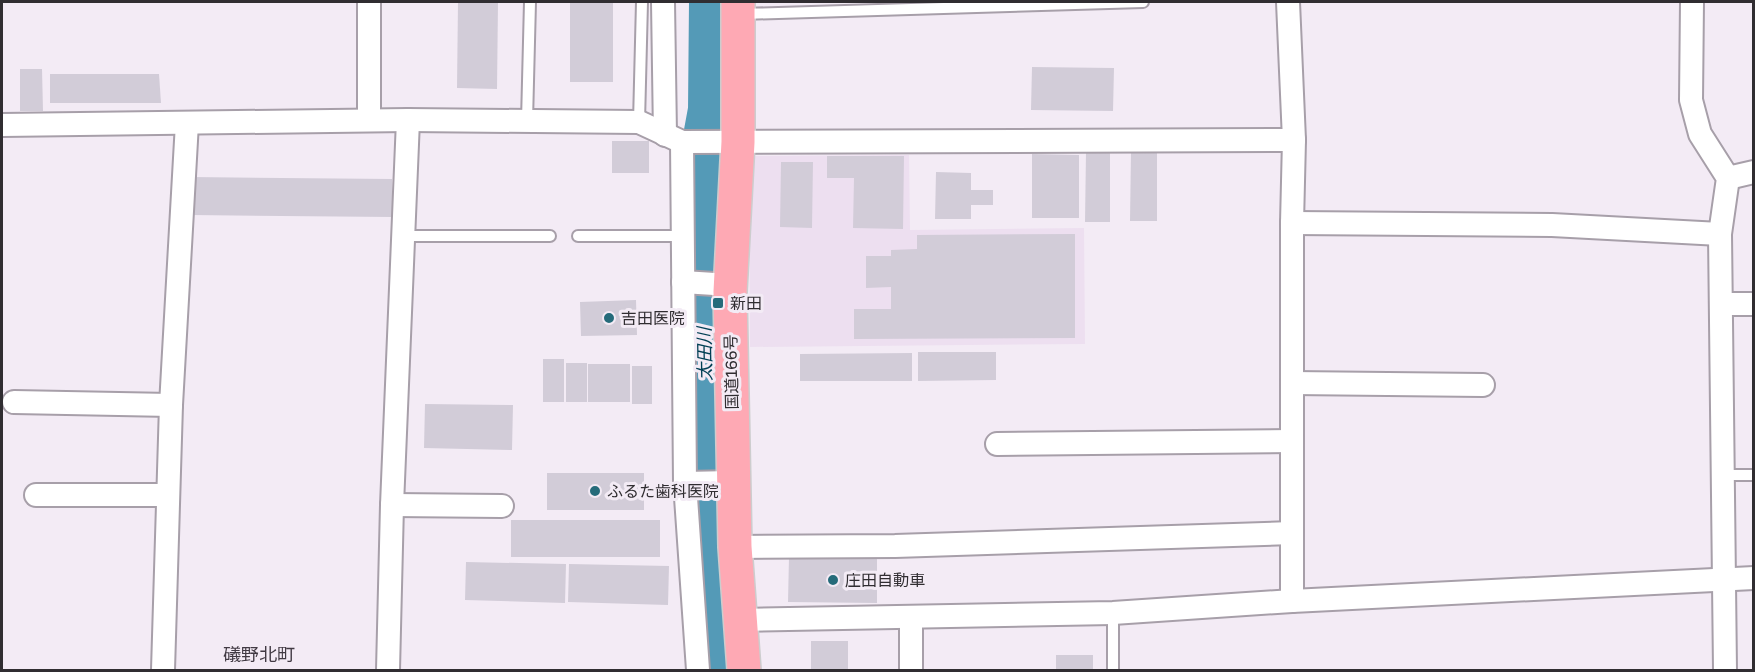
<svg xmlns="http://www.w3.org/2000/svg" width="1755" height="672" font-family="'Golos Text','Noto Sans JP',sans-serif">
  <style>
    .built { fill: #eddff0 }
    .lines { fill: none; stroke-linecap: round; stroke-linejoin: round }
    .river { stroke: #549ab7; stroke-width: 50 }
    .building { fill: #d2ccd8 }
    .lane-casing { stroke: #a79fa9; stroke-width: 14 }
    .street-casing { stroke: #a79fa9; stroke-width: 26 }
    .highway-casing { stroke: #cdcdce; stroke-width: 36 }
    .lane { stroke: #fff; stroke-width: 10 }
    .street { stroke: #fff; stroke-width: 22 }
    .highway { stroke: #fea9b4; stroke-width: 33 }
    .poi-dot { fill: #256b7a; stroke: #f3ebf5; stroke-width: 2 }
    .labels { text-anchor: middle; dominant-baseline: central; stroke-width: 6; stroke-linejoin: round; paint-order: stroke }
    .poi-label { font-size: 16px; fill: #302d31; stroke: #f3ebf5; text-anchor: start }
    .street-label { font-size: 16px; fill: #302d31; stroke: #f3ebf5 }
    .water-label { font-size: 18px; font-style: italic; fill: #003f54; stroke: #f3ebf5 }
    .neighbourhood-label { font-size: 18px; fill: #413a43; stroke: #f3ebf5 }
  </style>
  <rect width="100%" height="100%" fill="#f3ebf5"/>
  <polygon class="built" points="909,155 910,230 1084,228 1085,344 750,347 749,156"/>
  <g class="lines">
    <polyline class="river" points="714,2 713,110 699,186 708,510 723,670"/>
  </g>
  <g class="building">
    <polygon points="458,2 498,2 497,89 457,88"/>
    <rect x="570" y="2" width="43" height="80"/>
    <polygon points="1032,67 1114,68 1113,111 1031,110"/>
    <polygon points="20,69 42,69 43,111 20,111"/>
    <polygon points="50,74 159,74 161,103 50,103"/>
    <rect x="612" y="141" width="37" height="32"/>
    <polygon points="1086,152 1110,152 1110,222 1085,222"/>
    <polygon points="1131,152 1157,152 1157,221 1130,221"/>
    <polygon points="1032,154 1079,155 1079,218 1032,218"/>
    <polygon points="827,156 904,156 903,229 853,228 854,178 827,178"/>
    <polygon points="781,162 813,162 812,228 780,227"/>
    <polygon points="936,172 971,173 971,190 993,190 993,205 971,205 971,219 935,219"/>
    <polygon points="191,177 392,179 392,217 191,215"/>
    <polygon points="1075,234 1075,338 854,339 854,309 891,309 891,287 866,288 866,256 891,256 891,250 917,249 917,235"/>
    <polygon points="636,300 637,335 581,336 580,302"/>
    <polygon points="918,352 996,352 996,380 918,381"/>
    <polygon points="912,353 912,381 800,381 800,354"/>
    <rect x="543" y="359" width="21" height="43"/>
    <rect x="566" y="363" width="21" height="39"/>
    <rect x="588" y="364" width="21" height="38"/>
    <rect x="609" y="364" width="21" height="38"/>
    <rect x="632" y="366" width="20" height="38"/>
    <polygon points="425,404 513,405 512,450 424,448"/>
    <rect x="547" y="473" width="97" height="37"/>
    <rect x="511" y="520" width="149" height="37"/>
    <polygon points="789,557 877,558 877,603 788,602"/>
    <polygon points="466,562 566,564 565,603 465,600"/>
    <polygon points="569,564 669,566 668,605 568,602"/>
    <rect x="811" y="641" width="37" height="29"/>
    <rect x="1056" y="655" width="37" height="15"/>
  </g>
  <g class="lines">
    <g class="lane-casing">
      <g id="lane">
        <polyline points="743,14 1143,2"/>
        <polyline points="527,121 530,2"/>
        <polyline points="639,122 642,2"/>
        <polyline points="404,236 550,236"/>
        <polyline points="578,236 682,236"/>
        <polyline points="1723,475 1754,475"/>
        <polyline points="1113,613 1113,670"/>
      </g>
    </g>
    <g class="street-casing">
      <g id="street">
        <polyline points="663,2 665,135"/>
        <polyline points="1288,2 1294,140 1292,223 1292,601"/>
        <polyline points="1692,2 1691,100 1700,134 1728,178 1720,234 1725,670"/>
        <polyline points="369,120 369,2"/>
        <polyline points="2,125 408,120 639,122 682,142 1294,140"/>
        <polyline points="682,142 685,483 698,670"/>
        <polyline points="1728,178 1754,172"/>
        <polyline points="1292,223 1552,225 1720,234"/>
        <polyline points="683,282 730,285"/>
        <polyline points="1721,304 1754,304"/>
        <polyline points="1292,383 1483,385"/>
        <polyline points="14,402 171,405"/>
        <polyline points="997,444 1292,441"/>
        <polyline points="685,483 732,482"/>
        <polyline points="36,495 168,495"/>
        <polyline points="392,505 502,506"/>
        <polyline points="735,547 895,546 1292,533"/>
        <polyline points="911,617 911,670"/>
        <polyline points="740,620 1113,613 1292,601 1754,578"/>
        <polyline points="163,670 171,405 187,123"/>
        <polyline points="388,670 392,505 408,120"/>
      </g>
    </g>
    <g class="highway-casing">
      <polyline id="highway" points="738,2 738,142 730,292 735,547 744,670"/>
    </g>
    <use href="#lane" class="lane"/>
    <use href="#street" class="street"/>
    <use href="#highway" class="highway"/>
  </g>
  <g class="poi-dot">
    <rect x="712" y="297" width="12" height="12" rx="3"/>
    <circle cx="609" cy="318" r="6"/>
    <circle cx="595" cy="491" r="6"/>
    <circle cx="833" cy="580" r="6"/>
  </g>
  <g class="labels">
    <g class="poi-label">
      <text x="730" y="303">新田</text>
      <text x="621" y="318">吉田医院</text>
      <text x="607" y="491">ふるた歯科医院</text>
      <text x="845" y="580">庄田自動車</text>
    </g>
    <g class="street-label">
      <text transform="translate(731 372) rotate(-91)">国道166号</text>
    </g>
    <g class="water-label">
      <text transform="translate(704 354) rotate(-91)">太田川</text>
    </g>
    <g class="neighbourhood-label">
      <text x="259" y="654">礒野北町</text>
    </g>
  </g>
  <rect width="1755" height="672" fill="none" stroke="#302d31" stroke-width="6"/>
</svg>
